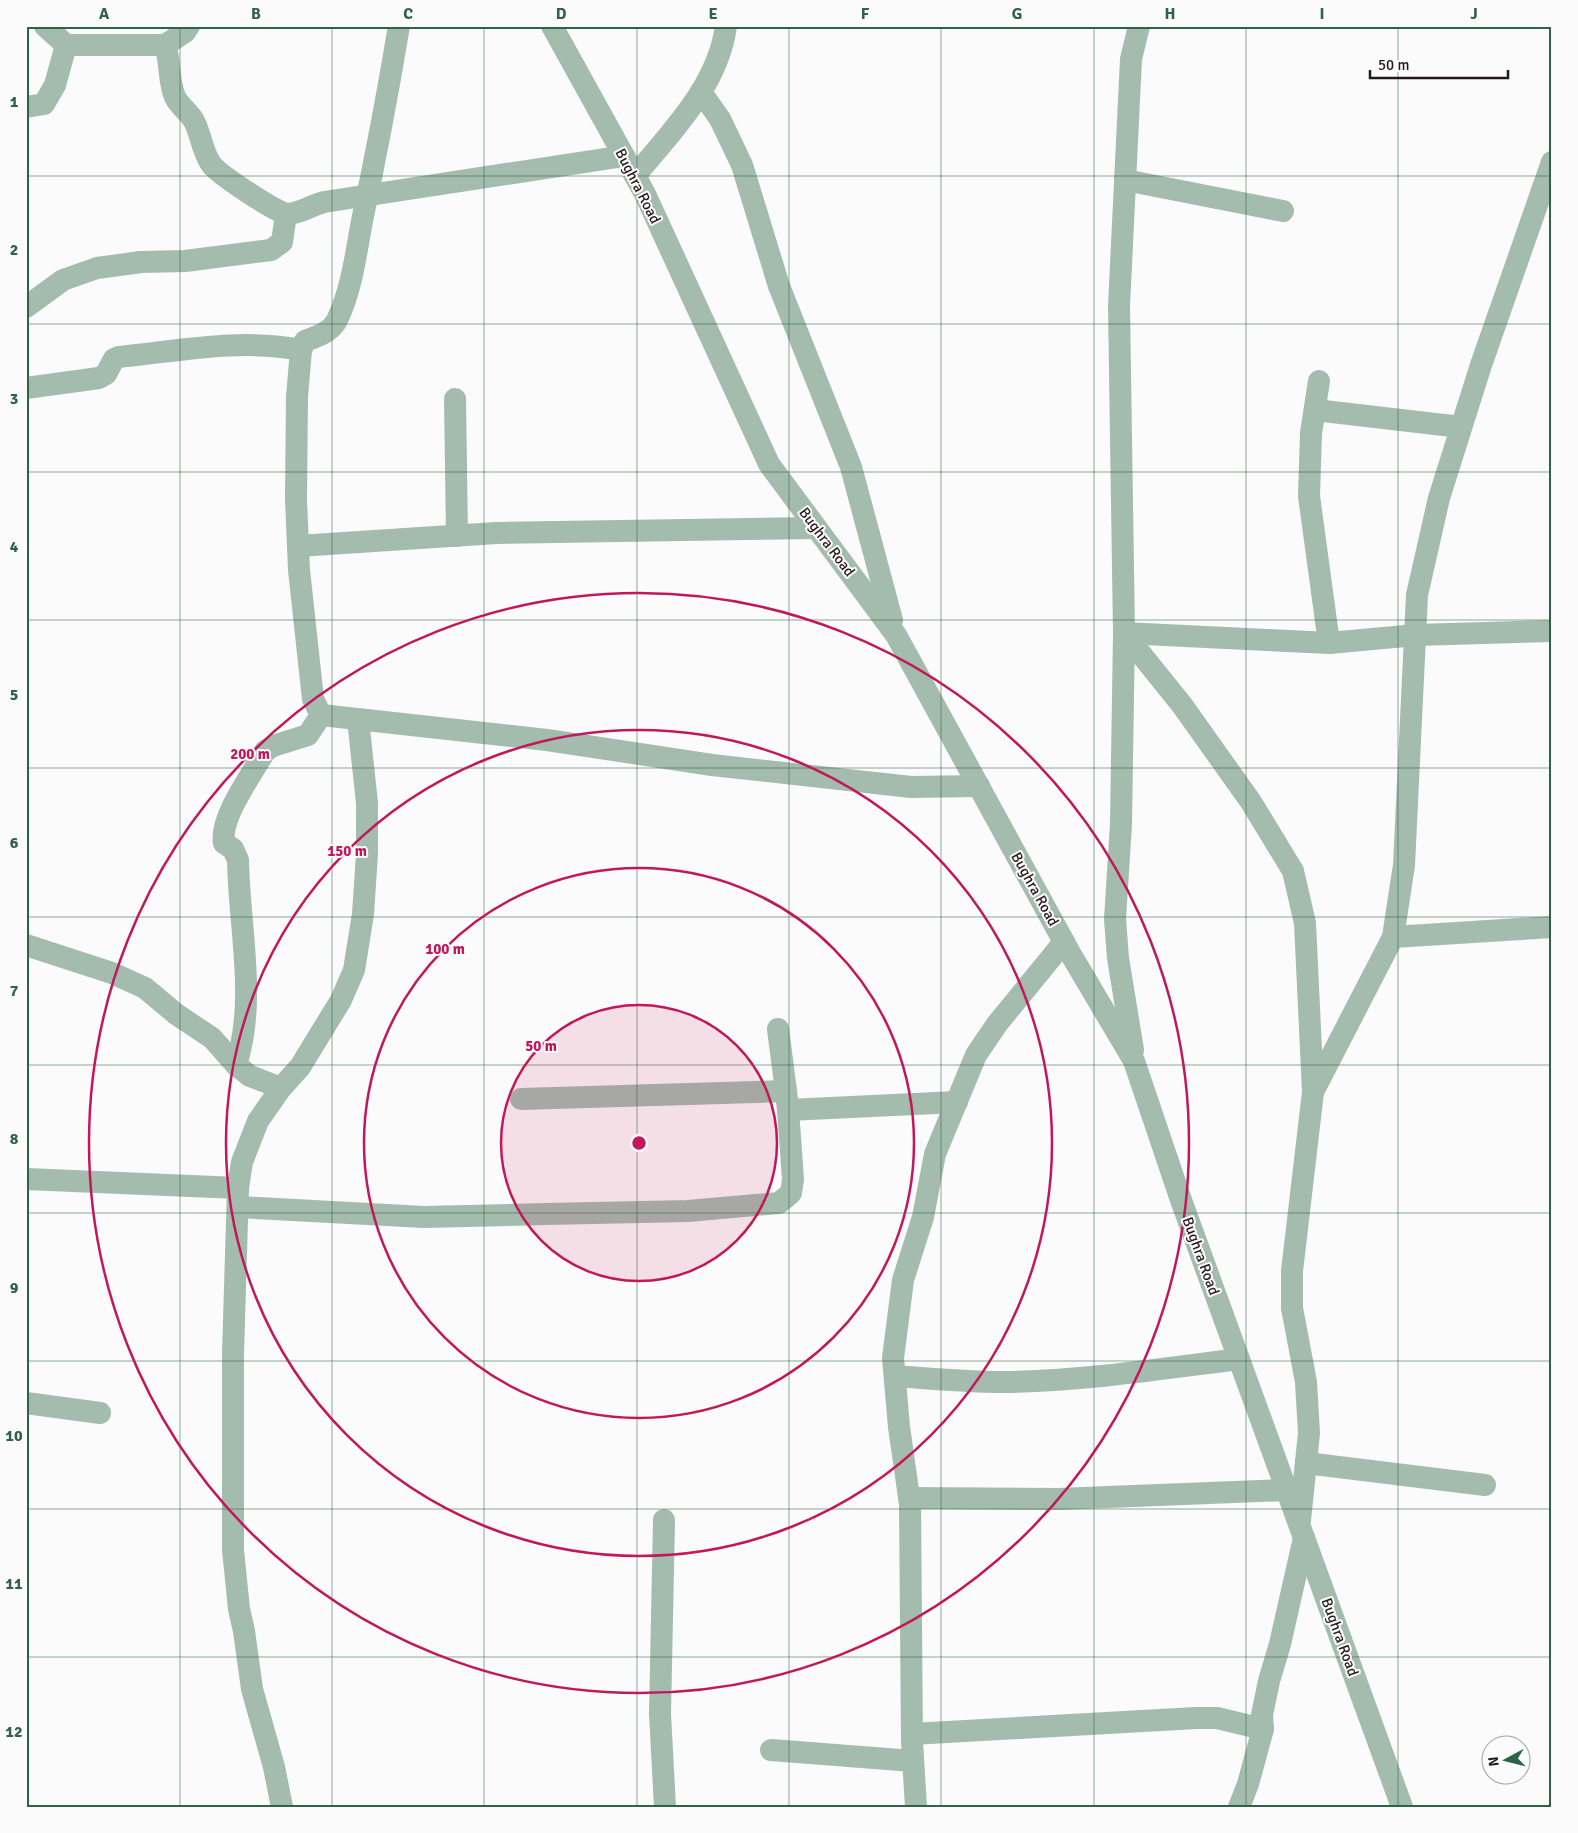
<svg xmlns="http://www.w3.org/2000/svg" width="1578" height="1833" font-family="Signika,sans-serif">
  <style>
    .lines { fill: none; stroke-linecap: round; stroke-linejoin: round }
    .minor { stroke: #a3bcad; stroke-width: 22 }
    .grid { fill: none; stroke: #2f6347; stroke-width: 1; stroke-opacity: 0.55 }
    .ring { fill: none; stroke: #c2185b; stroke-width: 2.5 }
    .labels { text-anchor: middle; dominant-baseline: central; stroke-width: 4; stroke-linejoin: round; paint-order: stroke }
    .street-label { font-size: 15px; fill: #25181d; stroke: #fbfbfb }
    .centre { fill: #c2185b; stroke: #fbfbfb; stroke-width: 2.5 }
    .ring-label { font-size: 15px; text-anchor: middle; font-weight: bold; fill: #c2185b; stroke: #fbfbfb; stroke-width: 4; stroke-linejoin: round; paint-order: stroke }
    .neatline { fill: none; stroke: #2f6347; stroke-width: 2 }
    .grid-label { font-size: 16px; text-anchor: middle; font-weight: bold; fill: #2f6347 }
  </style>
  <rect width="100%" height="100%" fill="#fbfbfb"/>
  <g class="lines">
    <g class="minor">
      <polyline points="45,26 66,45 165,45 185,32 189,26"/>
      <path d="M399,26C388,92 376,156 362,221C356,253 352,288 338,318C332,332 318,336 305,341L301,350L297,397L296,499L299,570L313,699L321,715L547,740L712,765L911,787L979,786"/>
      <polyline points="552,26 645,194 769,464 896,635 1070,953 1134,1061 1181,1200 1402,1807"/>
      <path d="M165,45C171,62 168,81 175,97C180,107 189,112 194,121C201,134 202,151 211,164C218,174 278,214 288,214C301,213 312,205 324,202L624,156"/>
      <polyline points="701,92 720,119 742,165 779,286 851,467 892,620"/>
      <polyline points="26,107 44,104 55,85 66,45"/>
      <path d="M635,176C671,132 718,86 726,26"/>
      <polyline points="1125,180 1283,211"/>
      <polyline points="26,307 63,280 97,268 141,262 185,261 271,250 282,242 286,214"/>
      <polyline points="1319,381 1311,433 1309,496 1329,643"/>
      <path d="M26,388L99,378L106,374L114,359L119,357C178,351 243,338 301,350"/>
      <polyline points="455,399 457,536"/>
      <polyline points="1315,410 1461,427"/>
      <polyline points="298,546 496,533 816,528"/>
      <polyline points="1124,633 1182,705 1251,802 1293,871 1305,923 1313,1092 1292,1271 1292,1308 1306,1382 1309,1433 1300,1520"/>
      <polyline points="1124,633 1329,643 1416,635 1552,631"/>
      <polyline points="1393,937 1552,927"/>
      <polyline points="26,945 112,973 145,988 176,1014 212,1038 236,1065 250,1076 281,1088"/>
      <polyline points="778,1029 786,1091"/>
      <polyline points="1133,1050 1118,958 1115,919 1121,824 1124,633 1119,306 1131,59 1139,26"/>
      <path d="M236,1065C257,999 239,928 238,860L233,849L224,843C219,818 253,773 265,751L273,746L308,735L321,715"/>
      <polyline points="1313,1092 1393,937 1404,865 1417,595 1439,498 1481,365 1552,162"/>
      <polyline points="521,1099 786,1091 788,1110 957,1102"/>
      <polyline points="26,1179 238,1188"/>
      <polyline points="238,1207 424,1217 546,1214 688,1211 779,1203 791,1193 793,1179 788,1110"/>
      <path d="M895,1376C932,1379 968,1382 1005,1382C1083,1381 1161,1369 1239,1359"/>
      <polyline points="26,1403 100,1413"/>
      <polyline points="1306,1463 1485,1485"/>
      <polyline points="909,1498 1058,1499 1287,1490"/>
      <polyline points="664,1520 660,1714 665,1807"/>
      <polyline points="912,1734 1196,1718 1217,1718 1263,1729"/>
      <polyline points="771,1750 913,1761"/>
      <polyline points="282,1807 274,1767 252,1689 244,1631 239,1609 233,1550 233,1354 238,1188 242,1162 258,1121 281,1088 300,1067 341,1000 354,970 363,914 367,854 367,803 358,719"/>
      <polyline points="916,1807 912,1742 910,1504 899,1427 893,1358 903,1280 923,1217 935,1154 976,1055 997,1024 1064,942"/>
      <polyline points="1239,1807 1248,1784 1263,1729 1262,1715 1269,1681 1280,1644 1304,1538"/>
    </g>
  </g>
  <path class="grid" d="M180,26V1807M332,26V1807M484,26V1807M637,26V1807M789,26V1807M941,26V1807M1094,26V1807M1246,26V1807M1398,26V1807M26,176H1552M26,324H1552M26,472H1552M26,620H1552M26,768H1552M26,917H1552M26,1065H1552M26,1213H1552M26,1361H1552M26,1509H1552M26,1657H1552"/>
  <circle cx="639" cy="1143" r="138" fill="#c2185b" fill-opacity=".12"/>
  <g class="ring">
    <circle cx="639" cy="1143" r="138"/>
    <circle cx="639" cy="1143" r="275"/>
    <circle cx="639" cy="1143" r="413"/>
    <circle cx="639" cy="1143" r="550"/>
  </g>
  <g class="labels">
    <g class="street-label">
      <text transform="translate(638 186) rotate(63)">Bughra Road</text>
      <text transform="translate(827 542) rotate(53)">Bughra Road</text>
      <text transform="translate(1035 889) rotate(61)">Bughra Road</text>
      <text transform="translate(1201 1256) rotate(70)">Bughra Road</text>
      <text transform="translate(1340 1637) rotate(70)">Bughra Road</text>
    </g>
  </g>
  <circle cx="639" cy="1143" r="8" class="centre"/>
  <g class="ring-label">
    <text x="250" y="759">200 m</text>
    <text x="347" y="856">150 m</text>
    <text x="445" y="954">100 m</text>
    <text x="541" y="1051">50 m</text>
  </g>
  <rect width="1578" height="1833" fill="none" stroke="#fbfbfb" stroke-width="55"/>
  <g transform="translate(1506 1760) rotate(263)"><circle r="24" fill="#fbfbfb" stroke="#a5a0a2"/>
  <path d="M0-4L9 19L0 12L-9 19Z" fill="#2f6347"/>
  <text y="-8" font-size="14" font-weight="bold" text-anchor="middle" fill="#25181d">N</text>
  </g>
  <path d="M1370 70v8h138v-8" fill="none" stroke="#25181d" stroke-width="2.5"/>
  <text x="1378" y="70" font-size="15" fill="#25181d" stroke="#fbfbfb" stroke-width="4" paint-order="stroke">50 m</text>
  <rect x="28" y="28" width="1522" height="1778" class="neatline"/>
  <g class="grid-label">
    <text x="104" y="19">A</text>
    <text x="256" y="19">B</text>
    <text x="408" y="19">C</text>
    <text x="561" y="19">D</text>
    <text x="713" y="19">E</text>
    <text x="865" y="19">F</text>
    <text x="1017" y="19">G</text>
    <text x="1170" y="19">H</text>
    <text x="1322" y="19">I</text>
    <text x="1474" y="19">J</text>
    <text x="14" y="107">1</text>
    <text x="14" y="255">2</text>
    <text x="14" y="404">3</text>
    <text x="14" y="552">4</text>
    <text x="14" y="700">5</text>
    <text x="14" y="848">6</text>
    <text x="14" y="996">7</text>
    <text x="14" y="1144">8</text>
    <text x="14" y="1293">9</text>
    <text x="14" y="1441">10</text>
    <text x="14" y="1589">11</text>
    <text x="14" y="1737">12</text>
  </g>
</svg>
